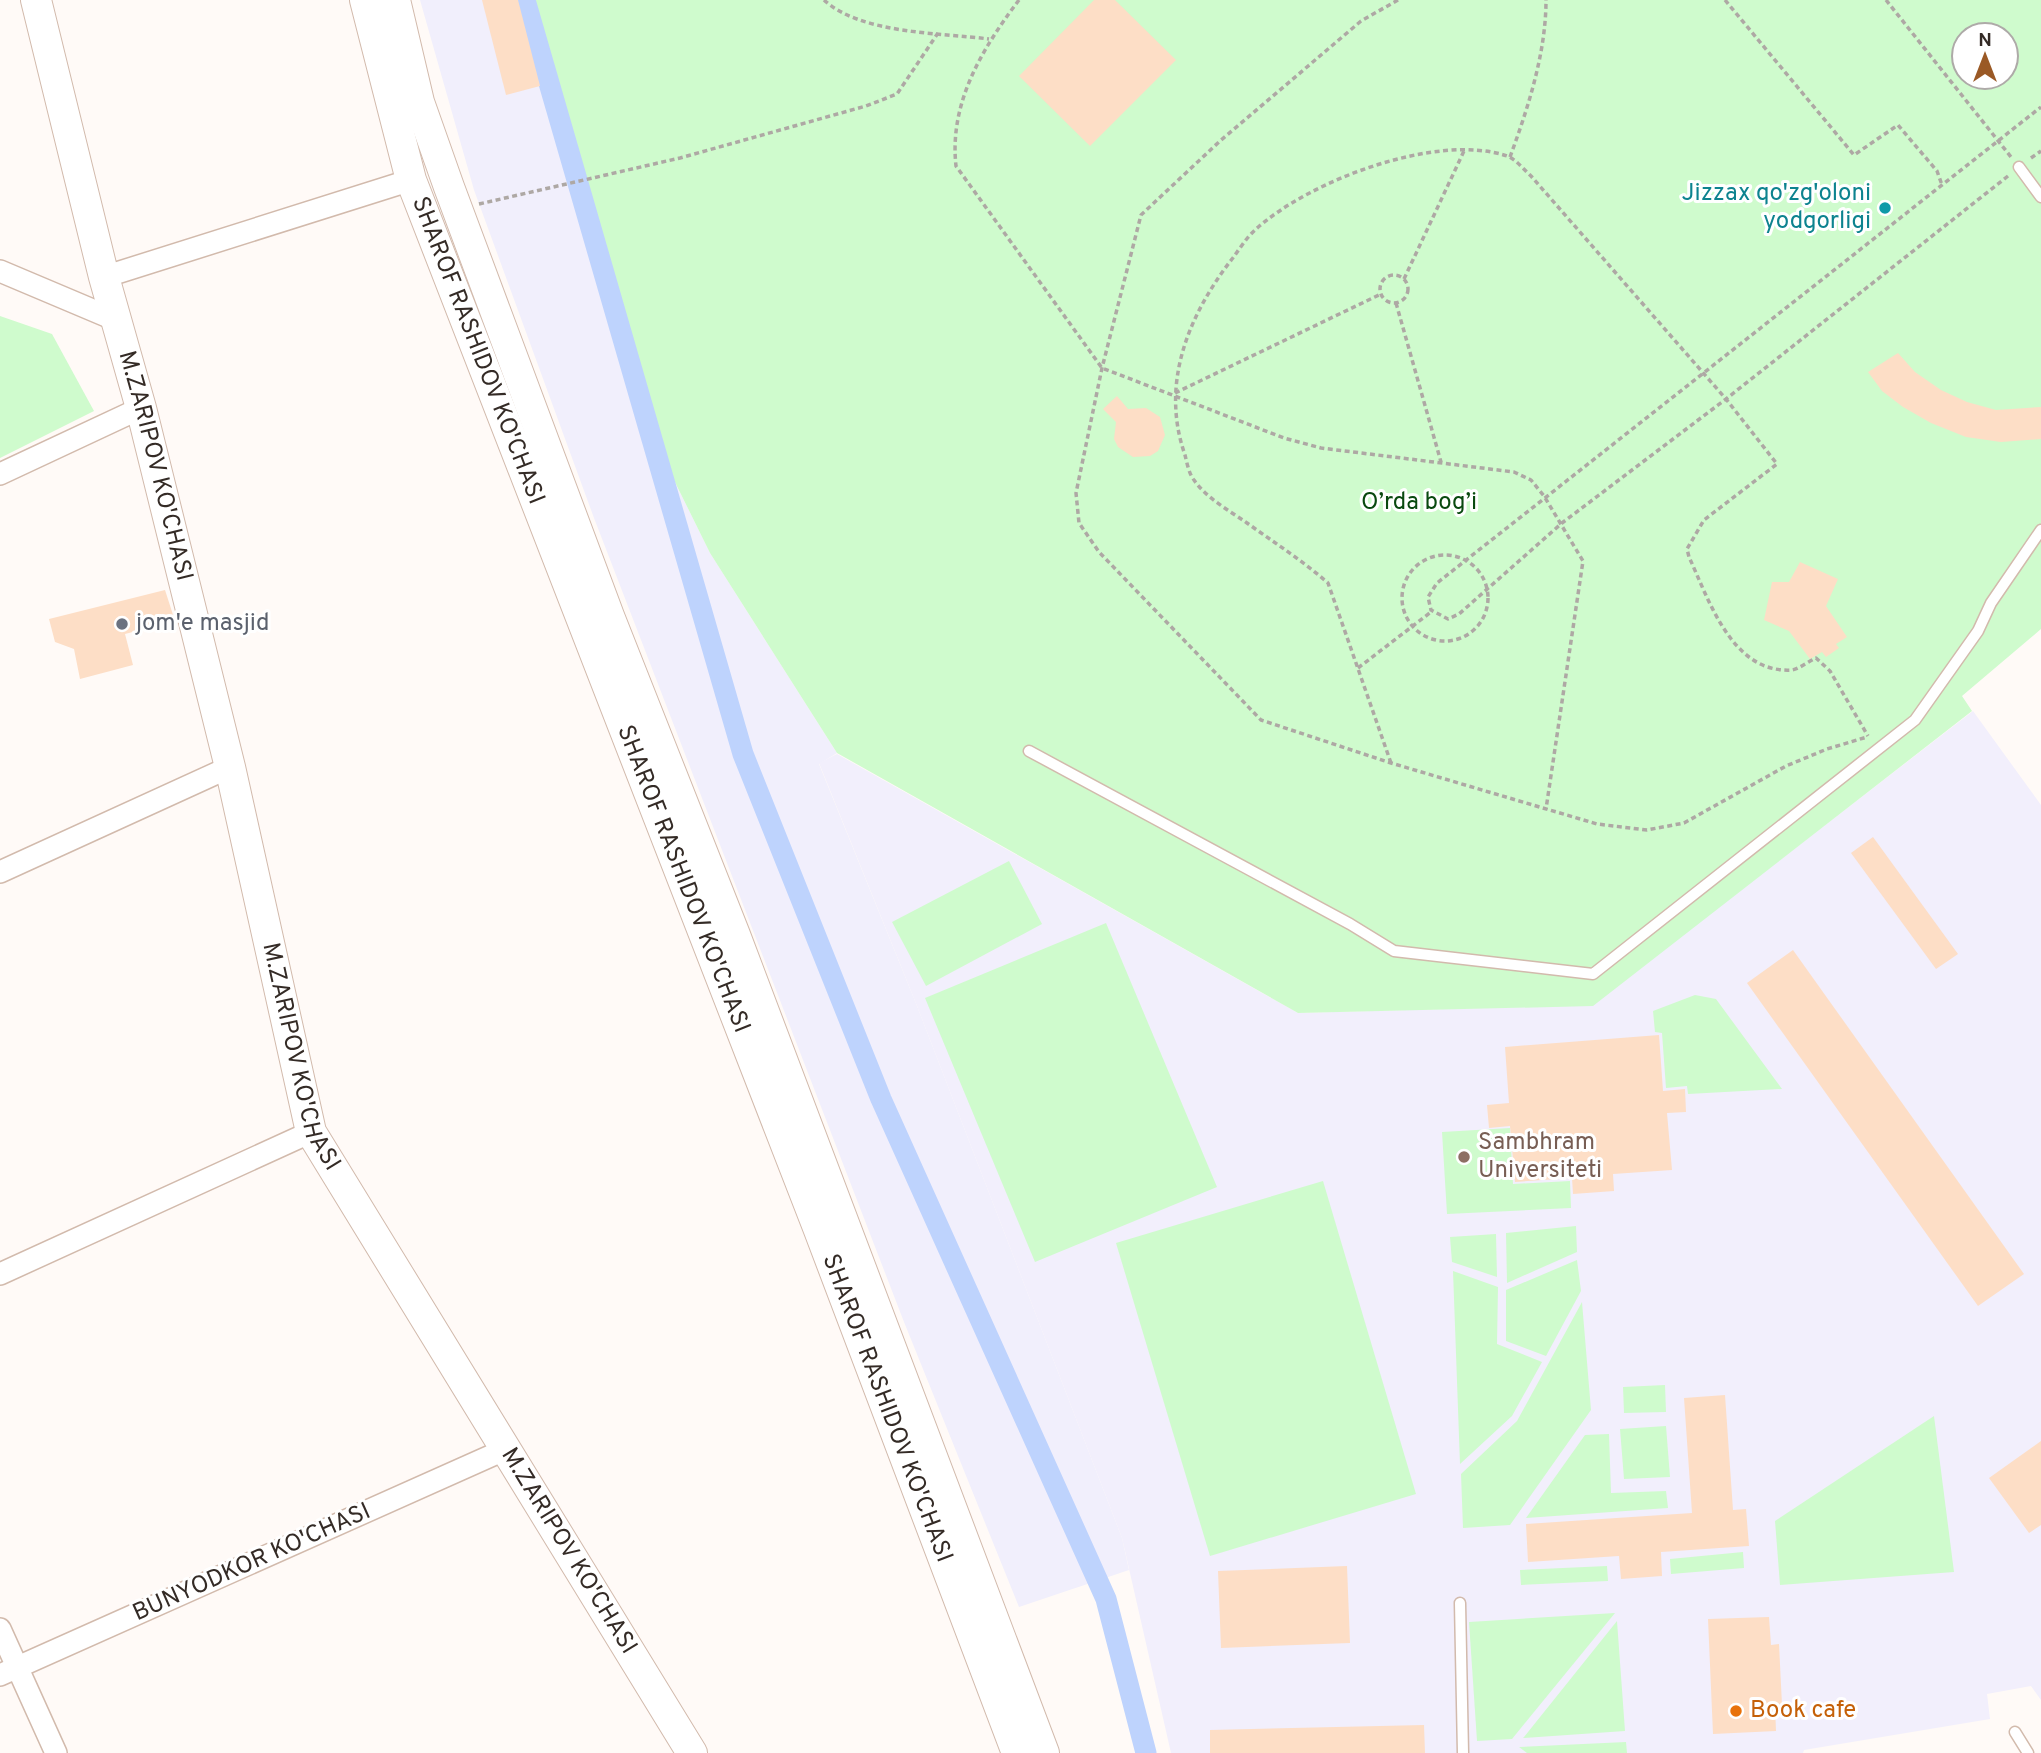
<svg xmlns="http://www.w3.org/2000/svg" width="2041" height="1753" font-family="Overpass,sans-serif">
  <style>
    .commercial { fill: #f1effc }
    .education { fill: #f2effc }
    .green { fill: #cffbcd; fill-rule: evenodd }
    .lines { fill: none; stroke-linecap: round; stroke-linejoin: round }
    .canal { stroke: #bed3fd; stroke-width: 21 }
    .building { fill: #fddec6 }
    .lane-casing { stroke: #d2baac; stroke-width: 13 }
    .street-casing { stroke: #d2baac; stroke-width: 24 }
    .secondary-casing { stroke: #d2baac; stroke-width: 32 }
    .path { stroke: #aea8a4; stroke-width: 3.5; stroke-dasharray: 5 3.5; stroke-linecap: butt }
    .lane { stroke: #fff; stroke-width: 10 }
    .street { stroke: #fff; stroke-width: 21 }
    .secondary { stroke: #fff; stroke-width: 30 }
    .culture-dot { fill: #0f9aa8; stroke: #fff; stroke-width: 2.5 }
    .worship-dot { fill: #6b7280; stroke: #fff; stroke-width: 2.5 }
    .education-dot { fill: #8d6e63; stroke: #fff; stroke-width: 2.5 }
    .food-dot { fill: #e8710a; stroke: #fff; stroke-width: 2.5 }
    .labels { text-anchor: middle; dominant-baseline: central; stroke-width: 6; stroke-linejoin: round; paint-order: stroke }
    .culture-label { font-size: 24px; fill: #0d838f; stroke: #fff; text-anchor: end }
    .street-label { font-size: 24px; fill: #342b26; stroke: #fff }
    .park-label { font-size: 24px; fill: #09490f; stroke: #fff }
    .worship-label { font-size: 24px; fill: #5b616d; stroke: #fff; text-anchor: start }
    .education-label { font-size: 24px; fill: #785e54; stroke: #fff; text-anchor: start }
    .food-label { font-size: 24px; fill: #c56008; stroke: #fff; text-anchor: start }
  </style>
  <rect width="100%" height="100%" fill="#fffaf7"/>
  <polygon class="commercial" points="420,0 530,0 670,472 710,553 837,753 819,764 917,1006 1122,1538 1129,1570 1019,1607 904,1322 594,518 474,190"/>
  <polygon class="education" points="1973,711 2041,805 2041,1700 2031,1686 1987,1694 1990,1719 1804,1750 1803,1753 1171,1753 1122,1538 917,1006 819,763 837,754 1298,1013 1592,1005"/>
  <g class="green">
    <path d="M530,0H2041V629L1962,696L1972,711L1593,1006L1298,1013L837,753L710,553L670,472ZM1964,35H2006V77H1964Z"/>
    <polygon points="0,316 52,334 94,411 0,458"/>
    <polygon points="1009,861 1042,924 926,986 892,922"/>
    <polygon points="1106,923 1217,1187 1035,1262 925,998"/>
    <polygon points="1695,995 1716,999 1782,1089 1688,1094 1687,1086 1666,1088 1662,1033 1655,1032 1653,1011"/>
    <polygon points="1510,1128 1513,1184 1570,1181 1571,1208 1447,1214 1442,1132"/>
    <polygon points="1323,1181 1416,1494 1210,1556 1116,1243"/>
    <polygon points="1576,1226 1577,1252 1507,1283 1506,1233"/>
    <polygon points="1496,1234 1497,1277 1452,1262 1450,1237"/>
    <polygon points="1577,1260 1581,1291 1546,1356 1506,1341 1506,1290"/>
    <polygon points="1453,1271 1498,1287 1497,1344 1542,1362 1512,1416 1460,1464"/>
    <polygon points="1582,1302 1591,1410 1510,1525 1463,1528 1461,1474 1517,1421"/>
    <polygon points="1665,1385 1666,1412 1624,1413 1623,1387"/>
    <polygon points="1934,1416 1954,1572 1780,1585 1775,1521"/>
    <polygon points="1666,1426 1670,1477 1624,1479 1620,1429"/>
    <polygon points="1609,1434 1611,1493 1666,1491 1668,1508 1526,1518 1585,1435"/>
    <polygon points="1743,1552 1744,1568 1671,1574 1670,1559"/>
    <polygon points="1607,1566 1608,1581 1521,1585 1520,1570"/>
    <polygon points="1615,1613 1512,1739 1477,1741 1469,1622"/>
    <polygon points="1617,1621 1625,1731 1523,1738 1524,1737"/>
    <polygon points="1626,1742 1627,1753 1527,1753 1519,1747"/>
  </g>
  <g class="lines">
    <polyline class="canal" points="525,0 743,754 881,1099 1106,1599 1146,1753"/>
  </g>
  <g class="building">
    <polygon points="482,0 518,0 540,86 506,95"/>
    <polygon points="1094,0 1115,0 1176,60 1090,146 1019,76"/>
    <polygon points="1898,353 1915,372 1941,390 1967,402 1996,410 2041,407 2041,439 2001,442 1966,437 1931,423 1903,407 1882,391 1868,372"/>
    <polygon points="1117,396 1128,409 1146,408 1160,417 1165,435 1158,451 1150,456 1133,457 1118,447 1114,439 1116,422 1103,409"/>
    <polygon points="1800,562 1838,579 1826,606 1847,637 1836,644 1839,648 1826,657 1822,652 1810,659 1789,631 1764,620 1772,582 1789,582"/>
    <polygon points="165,590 175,621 125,634 133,665 80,679 74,649 55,642 49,619"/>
    <polygon points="1873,837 1958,954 1936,969 1851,853"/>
    <polygon points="1793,950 2024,1274 1978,1306 1747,983"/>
    <polygon points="1659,1035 1663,1091 1685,1089 1686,1112 1667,1113 1672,1170 1613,1174 1614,1191 1573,1194 1572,1178 1515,1182 1510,1126 1489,1128 1487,1105 1509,1103 1505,1047"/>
    <polygon points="1725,1395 1733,1510 1746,1509 1749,1546 1661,1552 1662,1576 1621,1579 1619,1556 1528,1562 1526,1524 1692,1513 1684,1398"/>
    <polygon points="2041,1441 2041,1525 2029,1533 1989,1478"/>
    <polygon points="1347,1566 1350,1643 1221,1648 1218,1571"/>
    <polygon points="1769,1617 1771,1645 1779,1644 1782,1705 1775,1705 1776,1731 1713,1734 1708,1619"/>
    <polygon points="1424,1725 1425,1753 1210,1753 1210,1730"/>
  </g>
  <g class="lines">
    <g class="lane-casing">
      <g id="lane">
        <polyline points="2019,167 2041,197"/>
        <polyline points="1029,751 1350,924 1394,951 1593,974 1915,720 1978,631 1991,603 2041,530"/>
        <polyline points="1460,1603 1463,1753"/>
        <polyline points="2015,1732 2028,1753"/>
      </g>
    </g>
    <g class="street-casing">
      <g id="street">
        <polyline points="0,271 116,320"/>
        <polyline points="104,277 411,180"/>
        <polyline points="0,474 141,408"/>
        <polyline points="0,872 230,767"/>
        <polyline points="0,1274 311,1132"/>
        <polyline points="0,1629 56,1753"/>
        <polyline points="0,1675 504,1450"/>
      </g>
    </g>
    <g class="secondary-casing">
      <g id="secondary">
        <path id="s1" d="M36,0L104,277L141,408L230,767L311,1132L692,1753"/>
        <path id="s2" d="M365,0L411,180L819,1230L1017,1753"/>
        <polyline points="395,0 419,102 449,187 609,616 735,935 1044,1753"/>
      </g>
    </g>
    <g class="path">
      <path d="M824,0C861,34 941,33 989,39"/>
      <path d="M1019,0C982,49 949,103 956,166L1102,368L1284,438L1321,448L1514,472L1531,480L1544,496L1583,561L1546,809"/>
      <polyline points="1398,0 1361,21 1220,141 1141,215 1102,368 1076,493 1079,523 1099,552 1261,720 1391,763 1597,824 1647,830 1684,823 1786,766 1827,749 1867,737"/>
      <polyline points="1725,0 1854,155 1898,125 1937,171 1942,185"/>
      <polyline points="1886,0 2011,157"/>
      <path d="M1510,157C1528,108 1546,53 1546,0"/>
      <polyline points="2031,158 2041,151"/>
      <polyline points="2008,176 1726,399 1562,523 1459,614 1448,619 1431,610 1428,597 1437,583 2041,107"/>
      <polyline points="479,204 680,158 866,106 897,94 938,33"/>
      <circle cx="1394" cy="289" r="14"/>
      <polyline points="1404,279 1464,151"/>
      <polyline points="1396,303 1441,462"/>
      <polyline points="1175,393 1381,294"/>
      <circle cx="1445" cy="598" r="43"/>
      <polyline points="1358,668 1431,612"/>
      <path d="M1391,763L1328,583C1303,561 1275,543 1247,523C1230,511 1206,498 1194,480C1189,474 1187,463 1185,455C1160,384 1188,316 1232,259C1239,250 1246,238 1255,230C1308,181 1437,132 1507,156C1516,159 1524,170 1531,176L1726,399L1777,464L1704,520L1687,549L1689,557C1709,600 1732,674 1792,670C1799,669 1809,661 1816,658L1830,671L1868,736"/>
    </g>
    <use href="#lane" class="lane"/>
    <use href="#street" class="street"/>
    <use href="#secondary" class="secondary"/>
  </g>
  <circle class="culture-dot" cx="1885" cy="208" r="7"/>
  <circle class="worship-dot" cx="122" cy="624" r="7"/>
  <circle class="education-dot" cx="1464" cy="1157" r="7"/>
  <circle class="food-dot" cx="1736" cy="1711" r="7"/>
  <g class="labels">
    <g class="culture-label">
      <text x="1871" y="194">Jizzax qo'zg'oloni<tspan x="1871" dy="28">yodgorligi</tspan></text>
    </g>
    <g class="street-label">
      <text stroke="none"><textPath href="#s2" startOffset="369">SHAROF RASHIDOV KO'CHASI</textPath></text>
      <text stroke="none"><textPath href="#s1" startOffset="481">M.ZARIPOV KO'CHASI</textPath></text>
      <text stroke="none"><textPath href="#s2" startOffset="936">SHAROF RASHIDOV KO'CHASI</textPath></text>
      <text stroke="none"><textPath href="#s1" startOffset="1090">M.ZARIPOV KO'CHASI</textPath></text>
      <text stroke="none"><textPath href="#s2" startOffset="1503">SHAROF RASHIDOV KO'CHASI</textPath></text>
      <text stroke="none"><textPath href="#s1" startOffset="1657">M.ZARIPOV KO'CHASI</textPath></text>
      <text transform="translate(252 1563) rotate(-24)">BUNYODKOR KO'CHASI</text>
    </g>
    <g class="park-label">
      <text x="1419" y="503">O’rda bog’i</text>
    </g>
    <g class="worship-label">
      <text x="136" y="624">jom'e masjid</text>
    </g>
    <g class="education-label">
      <text x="1478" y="1143">Sambhram<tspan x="1478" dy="28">Universiteti</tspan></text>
    </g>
    <g class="food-label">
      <text x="1750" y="1711">Book cafe</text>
    </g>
  </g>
  <g transform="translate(1985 56)"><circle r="33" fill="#ffffff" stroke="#aeaaa8" stroke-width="2"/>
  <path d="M0-5L12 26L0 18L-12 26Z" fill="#9a5925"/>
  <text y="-10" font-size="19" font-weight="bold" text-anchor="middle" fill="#342b26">N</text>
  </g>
</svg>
